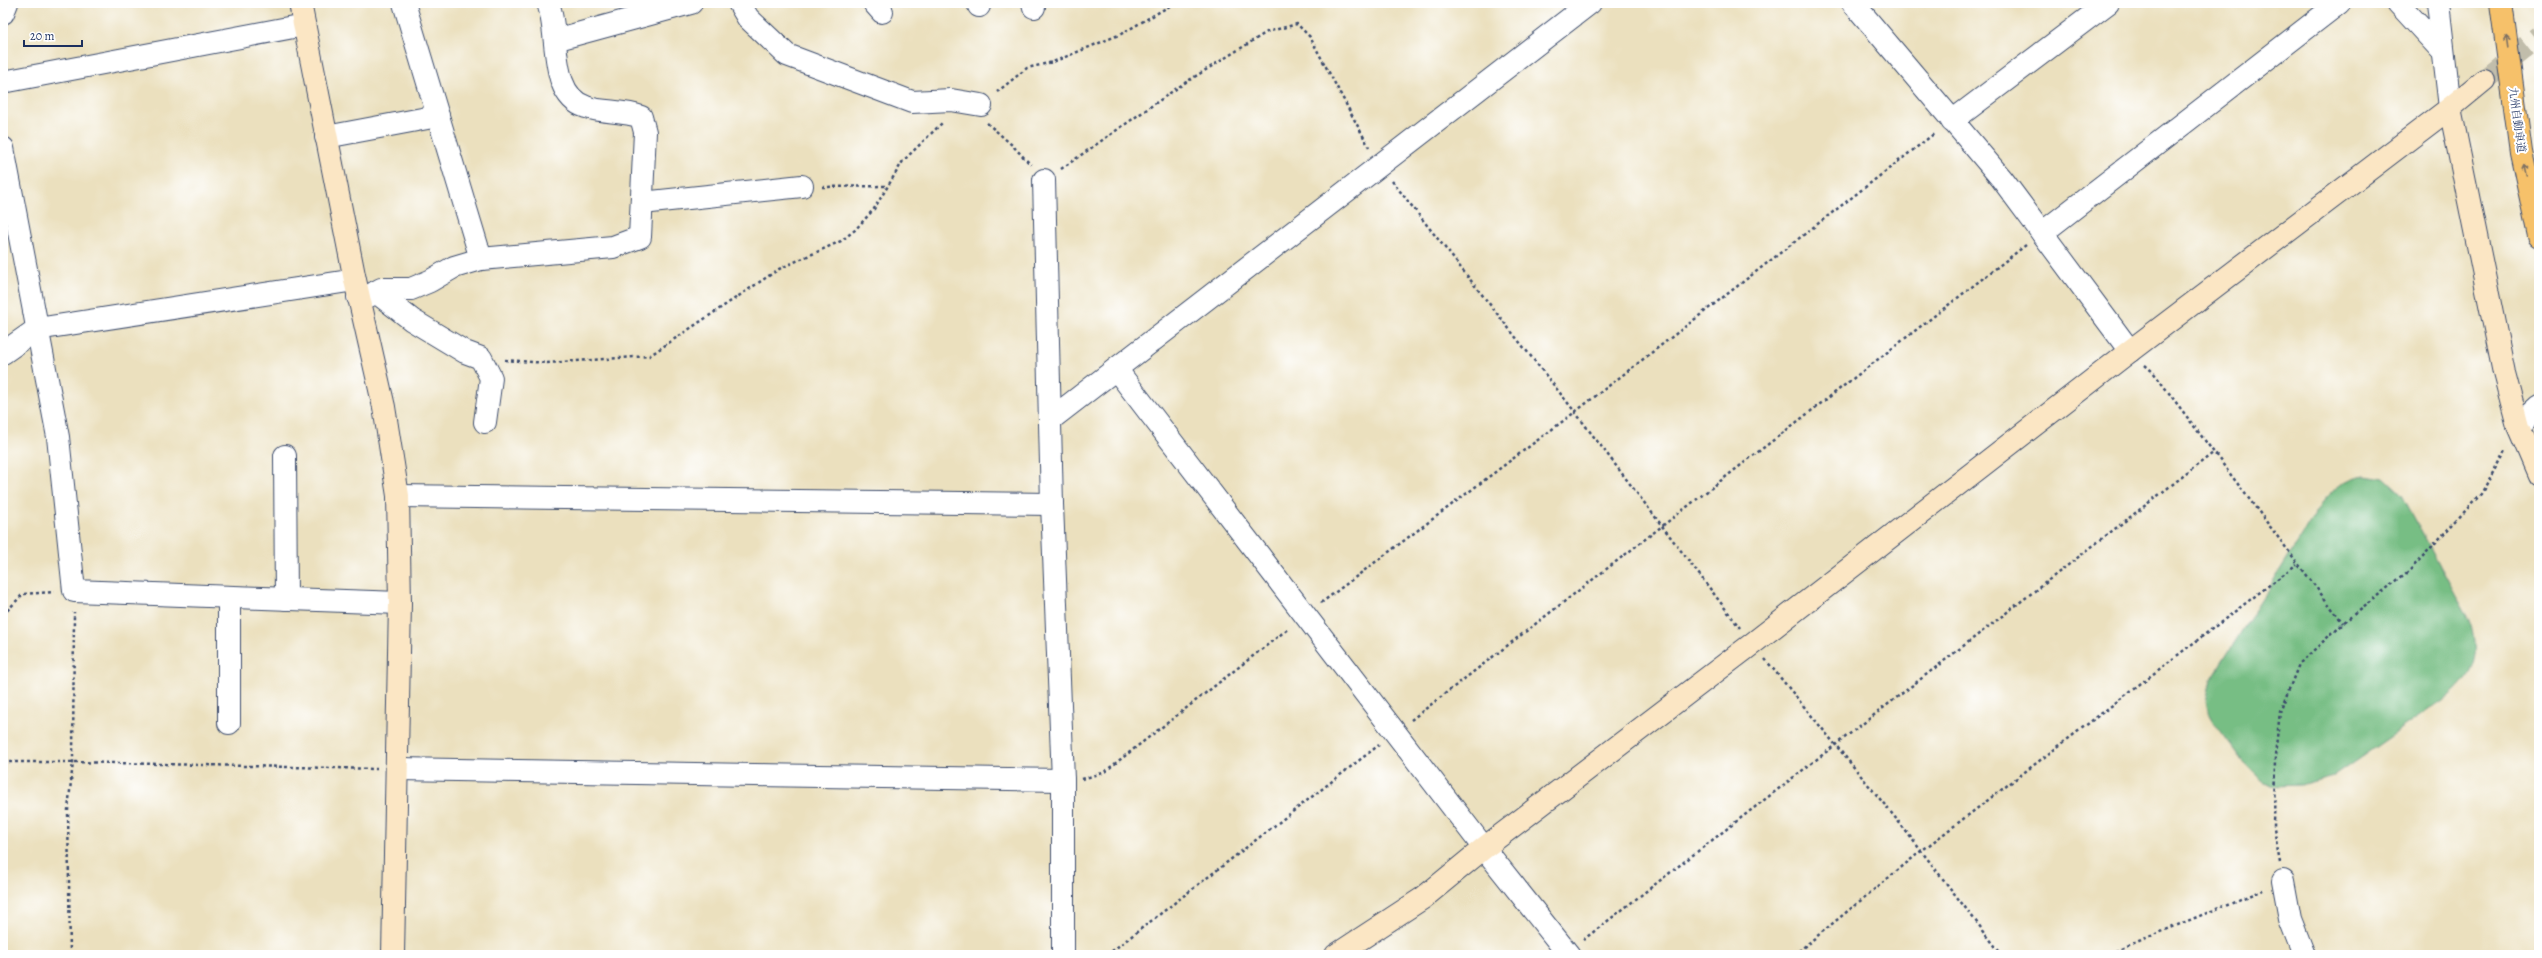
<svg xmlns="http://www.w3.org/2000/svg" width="2542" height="958" font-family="Alegreya,'Noto Serif JP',serif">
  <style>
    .forest { fill: #77be84; stroke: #497671 }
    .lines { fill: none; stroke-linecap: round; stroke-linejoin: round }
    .secondary-tunnel { stroke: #c1bdab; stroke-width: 22; stroke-dasharray: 22 11; stroke-linecap: butt }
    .street-casing { stroke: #3a4a6c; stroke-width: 24 }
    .secondary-casing { stroke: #3a4a6c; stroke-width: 24 }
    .highway-casing { stroke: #3a4a6c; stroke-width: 24 }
    .path { stroke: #3a4a6c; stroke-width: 2.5; stroke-dasharray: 3 3; stroke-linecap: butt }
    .street { stroke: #fff; stroke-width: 22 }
    .secondary { stroke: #fbe6c4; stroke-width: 22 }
    .highway { stroke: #f6c16b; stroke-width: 22 }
    .oneway { stroke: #7e7164 }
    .labels { text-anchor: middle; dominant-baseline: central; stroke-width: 4; stroke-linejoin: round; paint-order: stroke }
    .street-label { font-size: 11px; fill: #1b2f5e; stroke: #fff }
  </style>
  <rect width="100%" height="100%" fill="#fff"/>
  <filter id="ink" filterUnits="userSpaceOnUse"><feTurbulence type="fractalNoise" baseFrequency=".025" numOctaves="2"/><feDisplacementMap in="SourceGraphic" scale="8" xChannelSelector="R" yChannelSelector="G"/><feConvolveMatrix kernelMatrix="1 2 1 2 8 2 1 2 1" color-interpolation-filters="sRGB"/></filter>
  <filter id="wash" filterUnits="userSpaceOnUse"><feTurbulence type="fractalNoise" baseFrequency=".012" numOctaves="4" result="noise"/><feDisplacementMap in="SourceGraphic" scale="16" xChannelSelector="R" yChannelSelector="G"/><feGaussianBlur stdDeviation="0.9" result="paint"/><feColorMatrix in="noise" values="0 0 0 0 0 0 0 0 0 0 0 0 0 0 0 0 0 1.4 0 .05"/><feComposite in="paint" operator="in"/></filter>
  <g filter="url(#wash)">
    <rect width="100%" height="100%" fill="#ebe0be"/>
    <path class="forest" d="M2365,475L2384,478L2402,495L2472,625C2480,656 2474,674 2450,695L2334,776L2301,785L2274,786L2264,781L2243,762L2217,727L2208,711L2206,701L2211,680L2322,503C2335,488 2345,478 2365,475Z"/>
  </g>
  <g filter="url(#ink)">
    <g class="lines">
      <polyline class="secondary-tunnel" points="2484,80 2539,36"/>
      <g class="street-casing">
        <g id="street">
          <polyline points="739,3 748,18 787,55 912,102 951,100 981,105"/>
          <polyline points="874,3 882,12"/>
          <polyline points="978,3 979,6"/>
          <polyline points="1033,3 1034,7"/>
          <polyline points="1853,3 2002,179 2130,351"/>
          <polyline points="2398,3 2443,52"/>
          <polyline points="2438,3 2450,108"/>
          <polyline points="3,13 7,3"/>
          <polyline points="555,40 691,3"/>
          <polyline points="3,82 304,25"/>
          <polyline points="1952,121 2108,3"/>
          <polyline points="326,137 438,116"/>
          <polyline points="3,148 58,437 74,591 400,603"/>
          <polyline points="1044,180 1052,504 1063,780 1063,955"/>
          <polyline points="642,203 802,186"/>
          <polyline points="2042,233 2339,3"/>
          <path d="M481,259L613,247L640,237L645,132L641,117C623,110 603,113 586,107C548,95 560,34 548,3"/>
          <polyline points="376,292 412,320 465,352 481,358 491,378 485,422"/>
          <polyline points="358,297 369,296 381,289 411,289 430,281 454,267 481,259 404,3"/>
          <polyline points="3,353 37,329 355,280"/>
          <polyline points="1116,369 1484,848 1569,955"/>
          <polyline points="1051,419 1590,3"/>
          <polyline points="2518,426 2539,407"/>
          <polyline points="285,456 286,599"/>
          <polyline points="398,496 1052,504"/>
          <polyline points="229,597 229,723"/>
          <polyline points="398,769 1063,780"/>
          <polyline points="2283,881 2290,919 2304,955"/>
        </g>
      </g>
      <g class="secondary-casing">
        <g id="secondary">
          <polyline points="300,3 355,280 384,407 398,496 400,603 393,955"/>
          <polyline points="2450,108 2504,373 2518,426 2539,475"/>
          <polyline points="1336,955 1423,898 1484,848 1752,644 2130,351 2450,108 2484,80"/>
        </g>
      </g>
      <g class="highway-casing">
        <polyline id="highway" points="2501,3 2521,152 2539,236"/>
      </g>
      <g class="path">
        <polyline points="997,92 1027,68 1053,62 1121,34 1175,3"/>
        <polyline points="987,123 1012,145 1031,165"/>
        <polyline points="1061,169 1183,84 1267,32 1297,24 1310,37 1369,147"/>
        <polyline points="1392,181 1575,412 1740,628"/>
        <polyline points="822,187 886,186"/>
        <polyline points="505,360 547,363 649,356 779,269 841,241 855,230 874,209 903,161 943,122"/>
        <polyline points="2145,365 2153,372 2343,623"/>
        <polyline points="1321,603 1575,412 1935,133"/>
        <polyline points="3,615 23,594 54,592"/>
        <polyline points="1765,659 1898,821 2002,955"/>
        <polyline points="1411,720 2026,245"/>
        <polyline points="3,762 73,762 377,769"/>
        <polyline points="1082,779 1103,773 1289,628"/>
        <polyline points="2280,862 2274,829 2275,755 2280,712 2299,664 2343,623 2410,570 2481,494 2506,449"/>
        <polyline points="1583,940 2213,453"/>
        <polyline points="70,955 68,810 73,762 74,612"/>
        <polyline points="1107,955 1379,745"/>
        <polyline points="1794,955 1920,852 2297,564"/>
        <polyline points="2105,955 2265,889"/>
      </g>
      <use href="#street" class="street"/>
      <use href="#secondary" class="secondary"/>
      <use href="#highway" class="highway"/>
    </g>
    <defs><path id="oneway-shaft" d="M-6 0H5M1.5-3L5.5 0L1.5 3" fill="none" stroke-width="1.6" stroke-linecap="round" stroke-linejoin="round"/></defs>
    <g class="oneway">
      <use href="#oneway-shaft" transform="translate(2507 42) rotate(-98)"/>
      <use href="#oneway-shaft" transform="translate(2525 170) rotate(-102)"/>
    </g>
  </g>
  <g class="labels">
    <g class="street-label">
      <text transform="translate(2517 120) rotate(82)">九州自動車道</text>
    </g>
  </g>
  <rect width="2542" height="958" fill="none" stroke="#fff" stroke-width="16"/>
  <path d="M24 40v6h58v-6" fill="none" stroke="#1b2f5e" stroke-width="2"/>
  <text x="30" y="40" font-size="12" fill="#1b2f5e" stroke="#ffffff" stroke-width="3" paint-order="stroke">20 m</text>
</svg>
